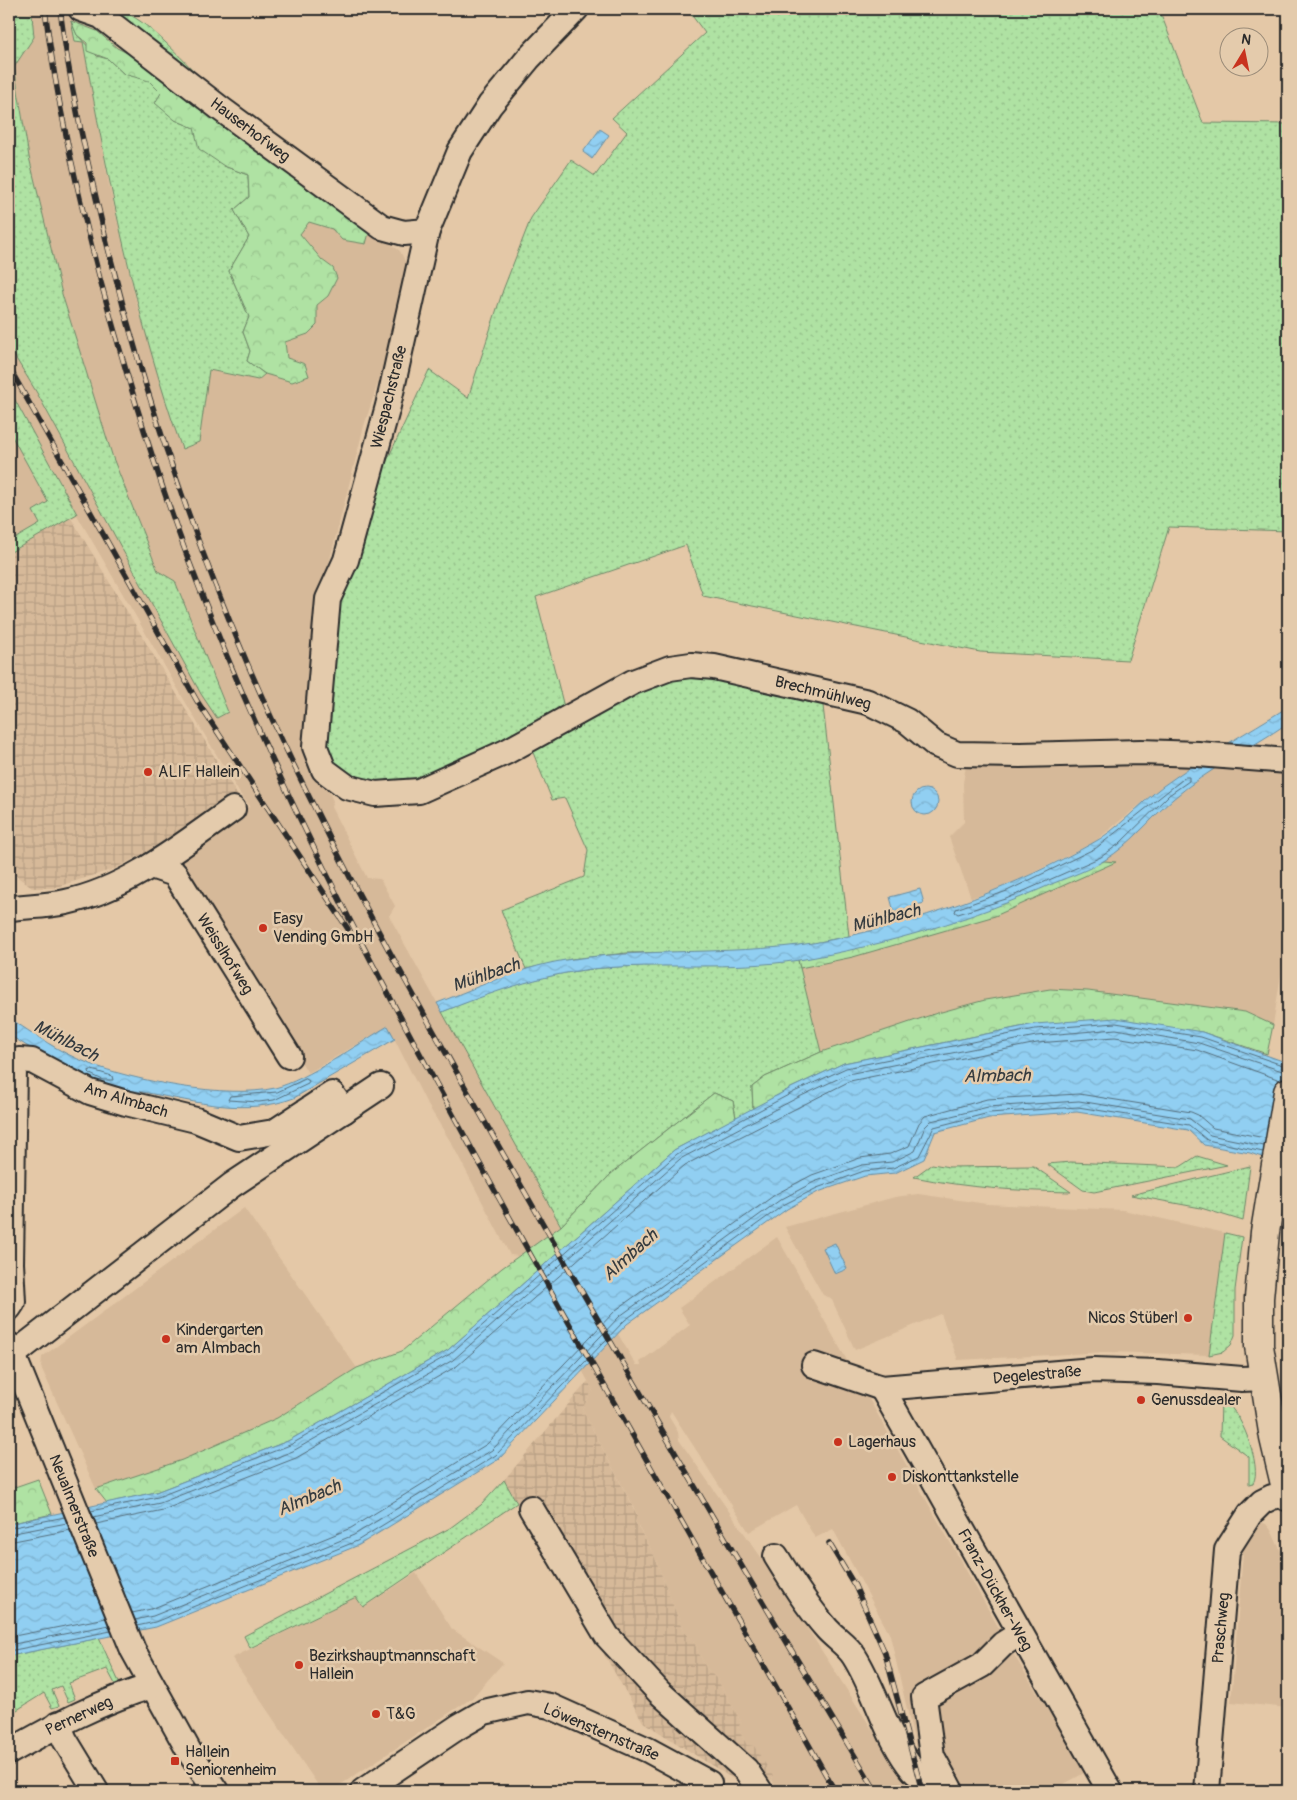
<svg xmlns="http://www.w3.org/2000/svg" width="1297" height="1800" font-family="Pangolin,sans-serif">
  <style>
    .built { fill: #d6b999 }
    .industrial { fill: url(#industrial-grid) }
    .grass { fill: url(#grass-dots); stroke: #6d8667 }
    .forest { fill: url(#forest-crowns); stroke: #6d8667 }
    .water { fill: url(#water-waves); stroke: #688da2 }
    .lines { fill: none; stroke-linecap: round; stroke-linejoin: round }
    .shore { stroke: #546d7b; stroke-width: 1 }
    .minor-casing { stroke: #2b2b2b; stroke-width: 28 }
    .major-casing { stroke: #2b2b2b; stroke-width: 31 }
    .minor { stroke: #e4cbac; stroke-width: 24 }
    .major { stroke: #e4cbac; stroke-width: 28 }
    .rail-casing { stroke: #2b2b2b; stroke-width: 5.5 }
    .rail { stroke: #e4cbac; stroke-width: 4; stroke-dasharray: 11; stroke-linecap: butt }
    .poi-dot { fill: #c8321e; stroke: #e4cbac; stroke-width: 2 }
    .labels { text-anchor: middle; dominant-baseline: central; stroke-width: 5; stroke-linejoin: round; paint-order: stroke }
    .street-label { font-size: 16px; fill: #2b2b2b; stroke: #e4cbac }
    .poi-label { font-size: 16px; fill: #2b2b2b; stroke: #e4cbac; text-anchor: start }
    .water-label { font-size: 18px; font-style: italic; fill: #353b3f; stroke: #e4cbac }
  </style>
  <defs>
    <pattern id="industrial-grid" width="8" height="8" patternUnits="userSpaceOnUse" patternTransform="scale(1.25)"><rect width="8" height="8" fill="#d6b999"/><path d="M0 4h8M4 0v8" fill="none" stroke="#b89f84"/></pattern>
    <pattern id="grass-dots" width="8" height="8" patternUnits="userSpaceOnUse" patternTransform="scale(1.25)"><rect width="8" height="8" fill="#afe2a3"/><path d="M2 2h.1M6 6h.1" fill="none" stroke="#97c28c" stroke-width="1.8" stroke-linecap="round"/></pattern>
    <pattern id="forest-crowns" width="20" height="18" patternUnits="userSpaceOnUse" patternTransform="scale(1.25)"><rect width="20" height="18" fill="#afe2a3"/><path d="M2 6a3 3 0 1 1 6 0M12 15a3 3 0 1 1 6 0" fill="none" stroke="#97c28c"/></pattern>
    <pattern id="water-waves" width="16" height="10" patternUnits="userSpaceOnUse" patternTransform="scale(1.25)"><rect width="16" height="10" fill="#91cff2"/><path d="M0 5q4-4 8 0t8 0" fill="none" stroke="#7db2d0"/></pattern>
  </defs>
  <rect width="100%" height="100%" fill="#e4c8a7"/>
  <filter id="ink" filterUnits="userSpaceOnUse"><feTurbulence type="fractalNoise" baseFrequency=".02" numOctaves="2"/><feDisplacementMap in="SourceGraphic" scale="10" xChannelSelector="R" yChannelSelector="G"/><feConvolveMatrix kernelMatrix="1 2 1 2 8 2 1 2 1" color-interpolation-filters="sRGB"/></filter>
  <g filter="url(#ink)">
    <g class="built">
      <polygon points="30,9 70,9 75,41 83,42 109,185 137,305 182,449 199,442 209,370 258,380 265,374 292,382 305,364 287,358 285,342 308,334 317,305 328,296 333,268 322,260 300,234 309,222 332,229 342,240 366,244 370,229 400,251 407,265 390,364 382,370 364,426 317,610 303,749 318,779 327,787 333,801 331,807 367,878 380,879 395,906 389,916 561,1226 559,1232 636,1365 641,1365 640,1362 690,1325 679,1308 777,1237 1017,1660 1086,1772 1051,1791 962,1791 942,1754 918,1757 890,1635 833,1529 815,1538 796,1505 749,1532 671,1411 669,1417 678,1432 679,1440 770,1570 902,1776 925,1791 778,1791 772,1780 773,1776 747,1745 738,1729 741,1722 717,1679 706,1668 694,1643 683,1631 653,1553 635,1521 637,1514 582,1409 593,1390 519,1256 510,1255 452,1144 426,1102 388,1026 308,1073 175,861 250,806 240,794 200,727 77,515 9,553 9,347 37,393 201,694 217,718 228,711 175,581 158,571 113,458 62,294 29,157 14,66 34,37"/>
      <polygon points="967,760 1128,761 1193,765 1161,787 1093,843 1006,886 971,898 949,837 964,822 963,783"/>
      <polygon points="1216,767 1288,774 1288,929 1273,1025 1245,1012 1088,991 1050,989 985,1000 934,1014 821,1052 798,960 1122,848 1173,799"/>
      <polygon points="918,1194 987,1204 1123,1210 1225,1233 1209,1355 1106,1352 958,1360 941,1314 855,1350 831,1298 823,1295 785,1227 895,1197"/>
      <polygon points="244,1208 357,1368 277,1418 182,1460 96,1489 41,1367 42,1357"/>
      <polygon points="1261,1522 1266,1524 1271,1530 1288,1567 1288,1708 1231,1702 1244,1540 1254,1524"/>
      <polygon points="416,1573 452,1629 503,1663 472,1698 331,1791 322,1791 232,1658 356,1597 364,1607"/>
    </g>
    <g class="industrial">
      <polygon points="71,518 238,796 187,831 114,869 53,888 32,888 15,875 9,865 9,553"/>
      <polygon points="588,1381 593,1390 582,1409 637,1515 635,1522 653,1553 683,1631 694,1643 706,1668 717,1679 741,1722 738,1729 747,1745 754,1746 773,1776 772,1780 746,1787 643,1722 504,1480"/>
    </g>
    <g class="grass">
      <path d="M112,9C139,9 185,63 205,82Z"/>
      <polygon points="687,9 1159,9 1203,123 1288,124 1288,531 1169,527 1128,660 980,652 703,596 686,545 536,597 565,711 415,783 376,786 346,781 327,755 328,698 336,602 379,478 429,370 468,398 503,290 531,218 571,160 595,176 627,132 612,118 705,33"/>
      <polygon points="9,14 32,15 34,37 14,67 29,157 62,294 113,458 158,571 175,581 228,712 217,718 201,694 37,393 9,347"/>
      <path d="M71,21L77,35L97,56L108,59L124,74L149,80L161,93L175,120L194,128L224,166L248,175L249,197L234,210L249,237L229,271L249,317L243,332L250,351L247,361L265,374L258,380L209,370L199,442L182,449C135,317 108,180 83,42L75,41Z"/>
      <polygon points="9,389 77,514 9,553 9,542 40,524 33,511 48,502 9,431"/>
      <polygon points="686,672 822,697 849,936 800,946 759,951 627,953 571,959 526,969 501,910 584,877 588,850 565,798 552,800 530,745 592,710"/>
      <path d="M798,960L821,1052L765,1077L752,1087L753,1109L736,1118L733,1101L714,1093L611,1174L561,1226L442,1012C489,992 540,975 592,969C660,962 729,966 798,960Z"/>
      <polygon points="1197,1156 1227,1165 1094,1192 1083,1190 1047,1164 1071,1162 1180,1167"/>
      <path d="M932,1164L949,1167L1033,1166L1071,1192C1018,1191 967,1188 914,1177Z"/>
      <polygon points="1250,1166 1243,1221 1201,1208 1131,1195"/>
      <polygon points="1225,1233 1242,1237 1235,1290 1235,1335 1231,1345 1223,1352 1209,1355"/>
      <path d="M1221,1401C1240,1404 1263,1469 1253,1483L1249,1484V1457L1220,1436Z"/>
      <polygon points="504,1480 517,1503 363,1607 356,1597 250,1648 244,1636 450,1528 481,1505"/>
      <polygon points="99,1638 119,1682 115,1684 107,1669 69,1683 75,1699 68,1702 61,1686 52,1690 59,1706 52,1708 44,1693 9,1715 9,1656"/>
    </g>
    <g class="forest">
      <polygon points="71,21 97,31 117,48 150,64 370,229 366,244 342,240 332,229 309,222 300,234 322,260 333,268 337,278 328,296 317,305 317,325 308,334 285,342 287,358 305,364 309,376 292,382 265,374 247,361 250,351 243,332 249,317 229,271 249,237 234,210 249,197 248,175 224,166 199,149 194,128 175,120 155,103 161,93 149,81 124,74 108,59 87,51 87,43 77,35"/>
      <polygon points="1104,861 1116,862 995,916 853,957 800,968 798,960 881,942"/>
      <polygon points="1050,989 1088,991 1245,1012 1273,1025 1267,1054 1202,1032 1035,1024 844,1063 791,1088 753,1109 752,1087 765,1077 821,1052 934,1014 985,1000"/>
      <polygon points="714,1093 733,1101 736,1118 674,1150 448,1350 288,1441 156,1492 107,1503 96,1489 182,1460 277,1418 357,1368 402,1351 502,1268 561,1226 611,1174"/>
      <polygon points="38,1479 52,1514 9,1524 9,1489"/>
    </g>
    <g class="water">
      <polygon points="600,129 609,135 592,159 583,152"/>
      <path d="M1288,707V723C1250,749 1208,769 1173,799C1150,819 1131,844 1105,860C1089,870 1071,876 1054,883C977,918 883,946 799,960C731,971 660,962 592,969C540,975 490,993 442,1012L437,1003C481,986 525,965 573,959C666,946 756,958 849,936C933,917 1016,886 1091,844C1118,830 1139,804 1163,786C1203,757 1246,733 1288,707Z"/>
      <circle cx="925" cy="802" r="13"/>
      <polygon points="920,889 924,903 894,912 890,897"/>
      <path d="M9,1018C34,1034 60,1053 88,1063C134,1081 227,1099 275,1088C307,1080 358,1044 388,1026L395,1039L294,1098C246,1116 196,1102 148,1093C132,1090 114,1089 99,1083C67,1070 38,1053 9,1035Z"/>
      <polygon points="1116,1018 1202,1032 1288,1063 1288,1166 1250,1153 1204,1145 1188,1130 1077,1112 989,1118 935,1132 924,1159 895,1173 865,1176 818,1192 787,1209 627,1324 499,1459 359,1545 156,1627 9,1656 9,1524 156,1492 288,1441 448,1350 674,1150 791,1088 844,1063 1035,1024"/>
      <polygon points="835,1243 847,1269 835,1274 823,1248"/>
    </g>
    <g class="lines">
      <g class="shore">
        <polygon points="1186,777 1189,777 1189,781 1169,795 1119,844 1101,857 1006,899 958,914 955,912 956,909 1007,891 1096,848"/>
        <polygon points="92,1070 112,1076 113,1080 103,1080 90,1074 89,1071"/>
        <polygon points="306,1079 309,1081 308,1084 274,1100 259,1102 228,1100 230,1096 277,1092"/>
        <polyline points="91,1511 158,1497 290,1445 450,1354 677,1154 794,1092 846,1068 1035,1029 1116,1023 1201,1037 1288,1067"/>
        <polyline points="93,1517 160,1503 293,1451 453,1360 680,1159 797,1098 848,1074 1036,1036 1116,1029 1199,1043 1288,1073"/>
        <polyline points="96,1524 163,1510 296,1458 457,1366 685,1165 850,1081 1037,1043 1115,1037 1197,1050 1280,1080"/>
        <polyline points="9,1528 65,1517"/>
        <polyline points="9,1534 67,1523"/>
        <polyline points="9,1542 70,1530"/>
        <polyline points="132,1613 151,1609 351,1528 487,1444 616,1310 776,1194 812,1175 860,1158 890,1154 909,1146 919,1123 925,1116 987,1099 1079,1094 1191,1112 1198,1115 1213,1128 1265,1138"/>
        <polyline points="135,1620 153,1616 354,1535 492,1450 620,1316 780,1200 814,1182 862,1165 892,1162 915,1151 925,1127 931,1121 988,1107 1079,1101 1190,1119 1210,1135 1264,1146"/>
        <polyline points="137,1626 155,1622 357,1541 496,1455 625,1320 785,1204 817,1188 864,1171 893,1168 919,1156 934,1127 989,1113 1078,1107 1189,1125 1207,1140 1263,1152"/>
        <polyline points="9,1637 106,1618"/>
        <polyline points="9,1645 109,1625"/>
        <polyline points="9,1651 111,1631"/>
      </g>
      <g class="minor-casing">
        <g id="minor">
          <polyline points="81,9 101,16 221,109 382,227 404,233 427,231"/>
          <polyline points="576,9 528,59 490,105 460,151 427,231 388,406 346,560 328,599 315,747 324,770 347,787 375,794 419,791 506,752 633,682 670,668 691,665 714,667 868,702 907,721 936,745 957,754 1020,755 1141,752 1198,754 1288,761"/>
          <polyline points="151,866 175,874 289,1056"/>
          <path d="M12,908C29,906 48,906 66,902C128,889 182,845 233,809"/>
          <polyline points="9,1308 13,1302 11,1263 14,1069 19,1060 32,1061 90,1092 126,1103 196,1120 239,1138 274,1132 332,1094 344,1111"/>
          <polyline points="9,1345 133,1650 190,1753 216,1791"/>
          <polyline points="9,1358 232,1185 381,1086"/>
          <polyline points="814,1365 882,1388 1093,1370 1158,1372 1242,1379 1263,1378"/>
          <polyline points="882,1388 1110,1791"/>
          <polyline points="531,1508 607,1636 659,1692 746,1770 760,1791"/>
          <path d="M776,1556C792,1582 807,1606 827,1629C835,1638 847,1645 854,1656C877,1692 886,1738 914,1771C921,1779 936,1780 946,1782"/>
          <polyline points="58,1724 65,1740 96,1791"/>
          <path d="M9,1752C55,1726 101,1701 152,1686"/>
          <polyline points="363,1791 458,1727 484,1712 528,1702 550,1706 648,1750 709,1783"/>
          <polyline points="951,1791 932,1756 924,1697 982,1665 1003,1644 1019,1634"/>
          <polyline points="1207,1791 1227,1550 1250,1514 1262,1502 1272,1497 1288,1494"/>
        </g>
      </g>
      <g class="major-casing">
        <polyline id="major" points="1288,1092 1265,1232 1259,1298 1259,1346 1274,1438 1288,1497"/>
      </g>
      <use href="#minor" class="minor"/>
      <use href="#major" class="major"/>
      <g class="rail-casing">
        <g id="rail">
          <path d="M45,9C56,100 77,190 100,279C126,374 154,469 189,561C269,774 376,975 485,1173C600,1381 719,1585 835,1791"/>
          <path d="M60,9C69,81 85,152 102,223C138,375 187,522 248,665C328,850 430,1026 530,1201C643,1399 758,1596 876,1791"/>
          <polyline points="9,367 197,701 348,929"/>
          <polyline points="829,1543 855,1586 885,1653 922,1791"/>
        </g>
      </g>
      <use href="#rail" class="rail"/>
    </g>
  </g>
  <g class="poi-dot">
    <circle cx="148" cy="772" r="5"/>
    <circle cx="263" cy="928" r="5"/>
    <circle cx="1188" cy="1318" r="5"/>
    <circle cx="166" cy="1339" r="5"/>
    <circle cx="1141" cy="1400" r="5"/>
    <circle cx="838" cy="1442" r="5"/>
    <circle cx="892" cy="1477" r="5"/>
    <circle cx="299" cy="1665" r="5"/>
    <circle cx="376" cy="1714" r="5"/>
    <rect x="170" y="1756" width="10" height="10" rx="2.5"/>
  </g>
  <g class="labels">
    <g class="street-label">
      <text transform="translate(250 130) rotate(37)">Hauserhofweg</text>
      <text transform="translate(389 397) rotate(-76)">Wiespachstraße</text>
      <text transform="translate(823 693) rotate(14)">Brechmühlweg</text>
      <text transform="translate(225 954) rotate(58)">Weisslhofweg</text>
      <text transform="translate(126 1100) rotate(17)">Am Almbach</text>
      <text transform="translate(1037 1375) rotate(-5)">Degelestraße</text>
      <text transform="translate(74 1506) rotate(68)">Neualmerstraße</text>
      <text transform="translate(995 1590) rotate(61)">Franz-Dückher-Weg</text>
      <text transform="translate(1221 1628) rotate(-85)">Praschweg</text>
      <text transform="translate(79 1716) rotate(-25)">Pernerweg</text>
      <text transform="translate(601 1732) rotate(23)">Löwensternstraße</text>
    </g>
    <g class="poi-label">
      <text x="158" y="772">ALIF Hallein</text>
      <text x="273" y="919">Easy<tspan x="273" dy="18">Vending GmbH</tspan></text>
      <text x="1178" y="1318" text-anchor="end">Nicos Stüberl</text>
      <text x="176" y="1330">Kindergarten<tspan x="176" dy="18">am Almbach</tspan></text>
      <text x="1151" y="1400">Genussdealer</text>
      <text x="848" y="1442">Lagerhaus</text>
      <text x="902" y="1477">Diskonttankstelle</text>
      <text x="309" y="1656">Bezirkshauptmannschaft<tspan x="309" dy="18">Hallein</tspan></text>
      <text x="386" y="1714">T&amp;G</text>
      <text x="185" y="1752">Hallein<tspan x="185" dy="18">Seniorenheim</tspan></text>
    </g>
    <g class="water-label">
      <text transform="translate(886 918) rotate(-14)">Mühlbach</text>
      <text transform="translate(486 975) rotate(-19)">Mühlbach</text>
      <text transform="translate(66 1041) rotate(27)">Mühlbach</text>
      <text transform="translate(997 1076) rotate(-1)">Almbach</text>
      <text transform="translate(630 1255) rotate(-42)">Almbach</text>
      <text transform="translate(309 1498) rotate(-23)">Almbach</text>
    </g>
  </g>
  <rect width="1297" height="1800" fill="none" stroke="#e4cbac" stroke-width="30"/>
  <rect x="15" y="15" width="1267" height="1770" fill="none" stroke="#2b2b2b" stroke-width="2" filter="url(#ink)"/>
  <g transform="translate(1244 52) rotate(10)"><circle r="24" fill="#e4cbac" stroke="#9a8b78"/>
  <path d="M0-4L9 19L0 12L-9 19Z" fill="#c8321e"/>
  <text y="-8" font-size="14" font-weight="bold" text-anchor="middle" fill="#2b2b2b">N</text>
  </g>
</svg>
